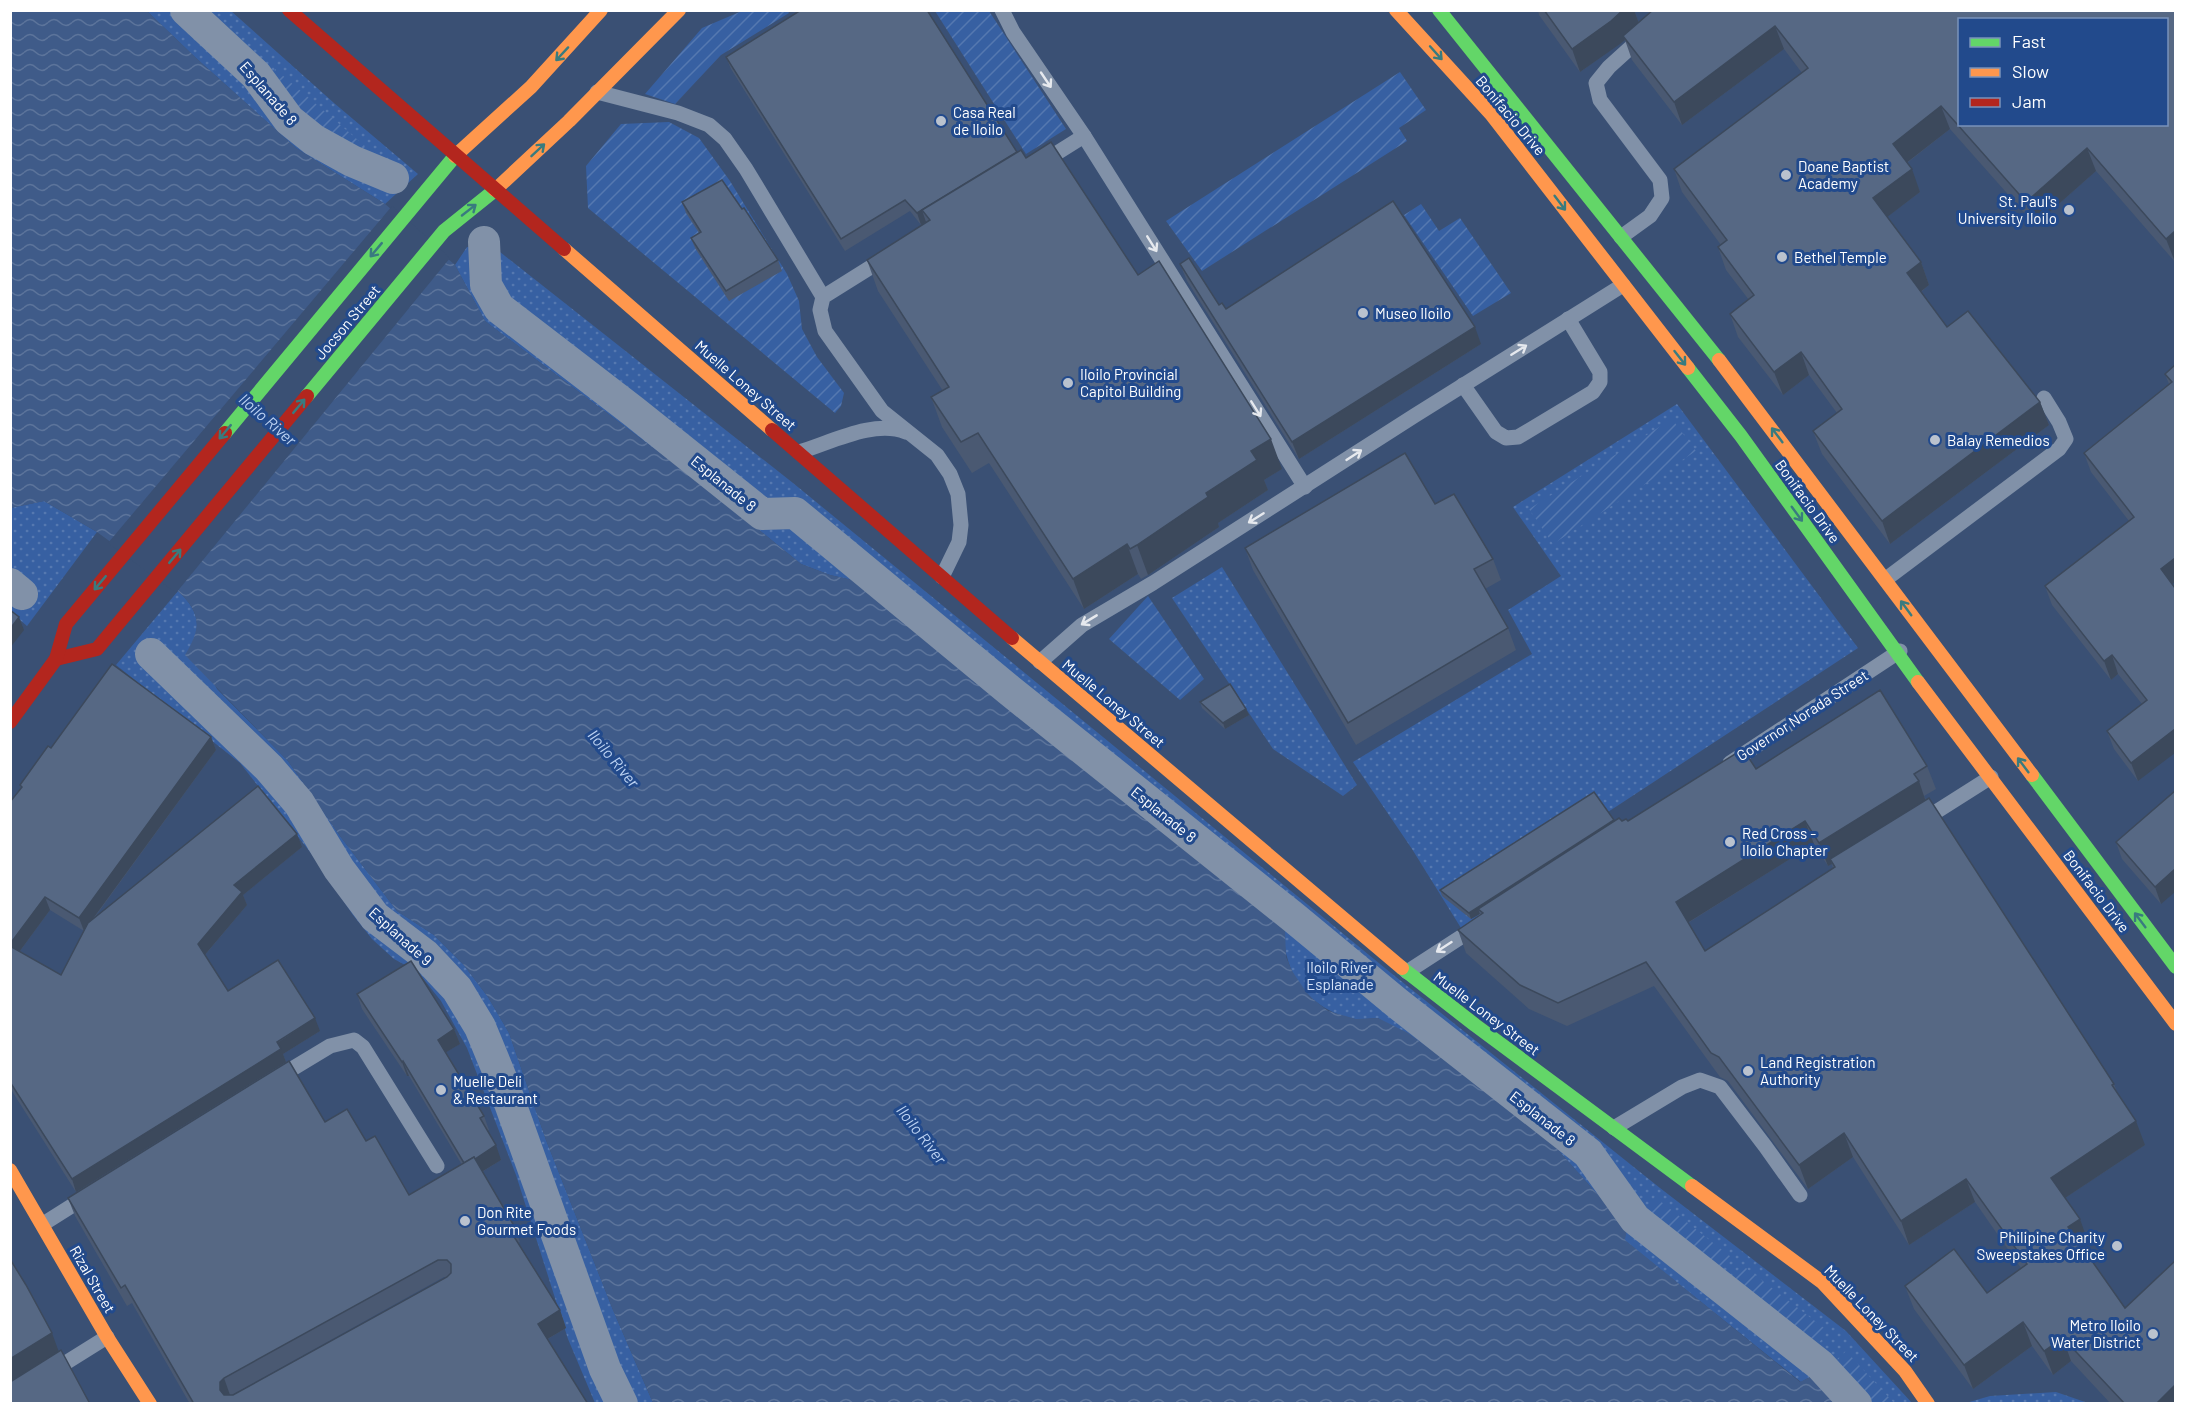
<svg xmlns="http://www.w3.org/2000/svg" width="2186" height="1414" font-family="Barlow,sans-serif">
  <style>
    .park { fill: url(#park-dots) }
    .garden { fill: url(#garden-furrows) }
    .water { fill: url(#water-waves) }
    .pier { fill: #3a5074 }
    .lines { fill: none; stroke-linecap: round; stroke-linejoin: round }
    .lane { stroke: #8191a8; stroke-width: 15 }
    .street { stroke: #8191a8; stroke-width: 32 }
    .fast { stroke: #63d668; stroke-width: 14 }
    .slow { stroke: #ff974d; stroke-width: 14 }
    .jam { stroke: #b3261e; stroke-width: 14 }
    .wall { fill: #4a5972; fill-rule: evenodd }
    .shaded-wall { fill: #3c495c }
    .building { fill: #566884; stroke: #3c495c; stroke-width: 1.5; fill-rule: evenodd }
    .oneway { stroke: #397b7f }
    .oneway2 { stroke: #e6e9ee }
    .poi-dot { fill: #bac2ce; stroke: #224a8c; stroke-width: 2 }
    .labels { text-anchor: middle; dominant-baseline: central; stroke-width: 6; stroke-linejoin: round; paint-order: stroke }
    .street-label { font-size: 15px; fill: #fff; stroke: #224a8c }
    .poi-label { font-size: 15px; fill: #fff; stroke: #224a8c; text-anchor: start }
    .park-label { font-size: 15px; fill: #d5e3f8; stroke: #224a8c }
    .water-label { font-size: 16px; font-style: italic; fill: #bcd2f2; stroke: #224a8c }
  </style>
  <defs>
    <pattern id="park-dots" width="8" height="8" patternUnits="userSpaceOnUse" patternTransform="scale(1.5)"><rect width="8" height="8" fill="#3760a2"/><path d="M2 2h.1M6 6h.1" fill="none" stroke="#5578b0" stroke-width="1.8" stroke-linecap="round"/></pattern>
    <pattern id="garden-furrows" width="10" height="10" patternUnits="userSpaceOnUse" patternTransform="scale(1.5)"><rect width="10" height="10" fill="#3760a2"/><path d="M-1 1l2-2M0 10L10 0M9 11l2-2" fill="none" stroke="#5578b0"/></pattern>
    <pattern id="water-waves" width="16" height="10" patternUnits="userSpaceOnUse" patternTransform="scale(1.5)"><rect width="16" height="10" fill="#3f5b89"/><path d="M0 5q4-4 8 0t8 0" fill="none" stroke="#5c749b"/></pattern>
  </defs>
  <rect width="100%" height="100%" fill="#3a5074"/>
  <g class="park">
    <polygon points="147,11 231,11 334,103 418,174 385,204 296,148 196,58"/>
    <path d="M467,247L500,252L793,483L1391,973L1660,1188L1846,1331L1912,1403H1835L1810,1377L1801,1382L1624,1240L1627,1228L1552,1143L1378,1018C1371,1018 1362,1020 1355,1019C1323,1014 1295,989 1287,957C1284,948 1285,939 1285,930L857,581L830,575L801,564L726,503L485,321L455,265Z"/>
    <polygon points="1677,404 1858,648 1518,871 1528,886 1461,928 1412,849 1353,762 1532,654 1508,610 1561,576 1513,507"/>
    <polygon points="44,501 97,532 27,626 11,612 10,508"/>
    <polygon points="1222,567 1357,785 1343,796 1273,749 1172,598"/>
    <path d="M178,591C193,605 203,621 193,642L217,689L288,761L340,836L397,911L434,935L463,964L488,997L509,1033L546,1140L613,1310L653,1403H595L568,1339L516,1175L467,1048L441,1001L418,972L394,959L372,939L353,915L314,857L240,763L116,665Z"/>
    <polygon points="2056,1392 2088,1403 1966,1403 1990,1396"/>
  </g>
  <g class="garden">
    <polygon points="787,10 789,13 721,55 675,104 645,94 702,28 742,11"/>
    <polygon points="935,11 989,11 1066,129 1026,154"/>
    <path d="M274,68L366,147C349,147 321,136 309,124C297,112 278,84 274,68Z"/>
    <polygon points="1400,72 1426,110 1399,128 1407,141 1202,271 1166,221"/>
    <polygon points="669,122 699,138 730,181 787,274 799,301 802,329 817,357 844,393 841,406 835,413 588,208 586,166 621,124"/>
    <polygon points="1421,204 1439,231 1460,218 1511,293 1473,316 1404,215"/>
    <polygon points="1672,419 1696,451 1553,544 1529,509"/>
    <polygon points="1148,596 1204,679 1180,700 1109,639"/>
    <polygon points="1655,1197 1731,1257 1717,1275 1641,1215"/>
    <polygon points="1742,1265 1828,1331 1814,1349 1729,1283"/>
    <polygon points="1846,1351 1894,1403 1869,1403 1832,1366"/>
  </g>
  <path class="water" d="M11,11H147L196,58L296,148L385,204L455,265L485,321L726,503L801,564L830,575L857,581L1285,930L1286,957L1292,971L1309,996L1328,1011L1356,1019L1378,1018L1408,1033L1472,1079L1552,1143L1627,1228L1625,1240L1800,1382L1810,1377L1835,1403H653L613,1310L546,1140L509,1033L488,997L463,964L434,935L397,911L340,836L288,761L185,655C202,627 201,613 178,591L97,532L44,501L11,508Z"/>
  <polygon class="pier" points="392,206 450,258 176,593 108,543"/>
  <g class="lines">
    <g class="lane">
      <polyline points="1002,10 1013,32 1084,136 1305,487"/>
      <polyline points="597,92 678,113 709,125 725,139 746,169 823,297"/>
      <polyline points="1041,163 1084,136"/>
      <polyline points="1621,237 1650,216 1662,198 1660,180 1600,100 1596,83 1609,67 1652,28 1661,10"/>
      <polyline points="887,257 823,297 820,310 825,331 882,411 937,455 950,474 958,494 961,525 959,542 942,577"/>
      <polyline points="1463,385 1496,432 1506,438 1518,437 1593,392 1600,382 1600,372 1568,319"/>
      <path d="M799,452C830,443 874,419 906,432"/>
      <polyline points="1886,579 2059,449 2066,439 2059,422 2044,398"/>
      <polyline points="1040,662 1082,625 1153,583 1414,416 1623,285"/>
      <polyline points="1730,763 1900,651"/>
      <polyline points="1920,822 1991,777"/>
      <polyline points="1407,972 1478,926"/>
      <polyline points="277,1078 330,1046 354,1040 363,1047 437,1166"/>
      <polyline points="1614,1128 1682,1087 1700,1080 1720,1087 1765,1146 1800,1195"/>
      <polyline points="43,1224 89,1195"/>
      <polyline points="51,1372 107,1337"/>
    </g>
    <g class="street">
      <polyline points="186,10 256,75 289,120 314,140 352,161 393,178"/>
      <polyline points="484,242 486,285 499,308 633,411 762,514 795,513 1009,690 1293,917 1397,1003 1588,1153 1635,1219 1820,1365 1856,1404"/>
      <polyline points="10,584 22,594"/>
      <polyline points="151,654 269,768 299,803 339,869 375,917 425,955 457,989 480,1027 501,1078 605,1369 622,1404"/>
    </g>
    <g class="fast">
      <polyline points="1439,10 1719,360"/>
      <polyline points="1688,368 1741,436 1918,682"/>
      <polyline points="307,396 444,231 495,190"/>
      <polyline points="225,433 455,156"/>
      <polyline points="2032,775 2176,967"/>
      <polyline points="1402,968 1475,1025 1692,1186"/>
    </g>
    <g class="slow">
      <polyline points="1396,10 1491,114 1688,368"/>
      <polyline points="455,156 531,87 601,10"/>
      <polyline points="495,190 569,121 679,10"/>
      <polyline points="564,249 772,430"/>
      <polyline points="1719,360 2032,775"/>
      <polyline points="1012,638 1402,968"/>
      <polyline points="1918,682 2176,1024"/>
      <polyline points="10,1170 107,1337 150,1404"/>
      <polyline points="1692,1186 1822,1282 1905,1371 1928,1404"/>
    </g>
    <g class="jam">
      <polyline points="289,10 564,249"/>
      <polyline points="772,430 1012,638"/>
      <polyline points="56,659 97,649 307,396"/>
      <polyline points="10,722 56,659 66,624 225,433"/>
    </g>
  </g>
  <g class="wall">
    <polygon points="1538,10 1634,10 1639,23 2175,10 2175,262 2096,171 2035,225 1950,129 1907,163 1920,192 1887,217 1921,262 1929,285 1921,292 1947,327 2040,402 2049,425 1890,544 1822,454 1813,431 1837,413 1809,375 1783,395 1738,337 1730,314 1749,300 1726,270 1718,247 1721,245 1682,192 1674,169 1802,73 1784,49 1682,125 1632,60 1625,40 1580,72 1539,15"/>
    <polygon points="726,57 1017,152 1026,158 1138,275 1282,469 1264,480 1268,490 1218,523 1219,527 1148,575 1141,579 1138,574 1084,609 989,463 972,473 942,427 931,397 943,391 878,291 867,260 926,222 921,225 910,211 845,251 731,69"/>
    <polygon points="682,202 778,260 782,271 729,301 695,248 691,238 699,233 686,213"/>
    <polygon points="1180,264 1219,305 1226,309 1481,344 1299,459 1187,281"/>
    <polygon points="2175,365 2173,584 2138,781 2114,749 2107,731 2142,704 2118,674 2111,680 2052,605 2045,586 2129,521 2091,472 2084,453 2169,384 2165,374"/>
    <polygon points="1435,504 1493,559 1501,580 1485,589 1508,628 1516,650 1356,745 1253,570 1245,548"/>
    <polygon points="1200,702 1249,715 1225,729 1202,708"/>
    <path d="M211,737L216,750L92,921L302,847L243,895L247,905L205,955L228,991L320,1031L283,1054L286,1062L76,1192L10,1088V802L21,788L20,785L51,748ZM50,910L84,931L61,975L20,951Z"/>
    <path d="M1927,766L1936,789L1924,796L1926,800L2114,1084L2118,1095L2145,1145L2065,1198L2088,1242L2082,1247L2175,1404H2111L2071,1361L2053,1375L2032,1346L1973,1389L1914,1309L1905,1286L1987,1293L2021,1268L1975,1202L1909,1245L1853,1157L1808,1189L1728,1081L1720,1077L1654,986L1567,1026L1529,1009L1466,953L1458,930L1480,915V914L1471,919L1442,896L1440,890L1615,821H1628L1756,769ZM1814,844L1828,866L1832,864L1833,869L1705,951L1688,923Z"/>
    <polygon points="2175,791 2161,904 2122,859 2116,842"/>
    <path d="M357,994L454,1029L460,1044L446,1052L484,1116L489,1130L487,1131L501,1160L482,1172L513,1224L520,1242L518,1243L560,1310L566,1328L548,1339L588,1404H190L132,1303L127,1306L75,1216L68,1198L325,1122L366,1141L409,1195L462,1165L409,1076H407L362,1009ZM444,1277H446L233,1395H232Z"/>
  </g>
  <g class="shaded-wall">
    <polygon points="1623,10 1634,10 1640,26 1623,36 1625,40 1620,44 1580,72 1572,49"/>
    <polygon points="1775,26 1784,49 1682,125 1674,102"/>
    <polygon points="1941,106 1950,129 1901,167 1893,144"/>
    <polygon points="2087,148 2096,171 2035,225 2026,202"/>
    <polygon points="1017,152 922,210 926,222 921,225 917,213"/>
    <polygon points="1912,169 1920,192 1882,221 1873,198"/>
    <polygon points="2175,231 2175,262 2166,239"/>
    <polygon points="1921,262 1929,285 1915,296 1907,273"/>
    <polygon points="1475,327 1481,344 1299,459 1292,442"/>
    <polygon points="1801,352 1809,375 1783,395 1774,372"/>
    <polygon points="2040,402 2049,425 1890,544 1882,521"/>
    <polygon points="1271,439 1282,469 1264,480 1268,490 1218,523 1219,527 1148,575 1137,545 1206,493 1251,451"/>
    <polygon points="1127,544 1138,574 1084,609 1073,579"/>
    <polygon points="2175,558 2175,582 2168,588 2161,569"/>
    <polygon points="19,617 24,630 10,648 10,629"/>
    <polygon points="2112,655 2118,674 2111,680 2104,661"/>
    <polygon points="1246,709 1249,715 1225,729 1223,723"/>
    <polygon points="2175,729 2175,753 2138,781 2131,763"/>
    <polygon points="211,737 216,750 84,931 79,918"/>
    <polygon points="1919,781 1927,805 1830,859 1832,864 1828,866 1819,843"/>
    <polygon points="1614,820 1616,826 1478,909 1480,914 1471,919 1469,913"/>
    <polygon points="1805,821 1814,844 1684,925 1676,902"/>
    <polygon points="297,834 302,847 243,895 247,905 203,957 198,944 234,885"/>
    <polygon points="2175,869 2175,892 2161,904 2155,887"/>
    <polygon points="45,897 50,910 14,959 10,948 10,944"/>
    <polygon points="315,1018 320,1031 283,1054 286,1062 76,1192 72,1179"/>
    <polygon points="454,1029 460,1044 443,1054 438,1040"/>
    <polygon points="403,1061 409,1076 407,1076 402,1062"/>
    <polygon points="2136,1121 2145,1145 2059,1202 2051,1178"/>
    <polygon points="1844,1133 1853,1157 1808,1189 1799,1165"/>
    <polygon points="496,1145 501,1160 470,1179 465,1165"/>
    <polygon points="1966,1179 1975,1202 1909,1245 1901,1221"/>
    <polygon points="2080,1219 2088,1242 2076,1251 2068,1227"/>
    <polygon points="560,1310 566,1328 544,1341 538,1324"/>
    <polygon points="2023,1322 2032,1346 1973,1389 1964,1365"/>
    <polygon points="52,1333 60,1355 10,1386 10,1359"/>
    <polygon points="2063,1338 2071,1361 2053,1375 2044,1351"/>
    <polygon points="224,1378 230,1395 226,1400 220,1390 220,1382"/>
    <polygon points="2175,1385 2175,1404 2156,1404"/>
  </g>
  <g class="building">
    <polygon points="801,10 927,10 1017,152 917,213 905,200 841,239 726,57"/>
    <polygon points="1544,10 1623,10 1611,21 1572,49"/>
    <path d="M1653,10H2175V231L2166,239L2087,148L2026,202L1941,106L1893,144L1912,169L1873,198L1921,262L1907,273L1947,327L1968,311L2040,402L1882,521L1813,431L1842,409L1801,352L1774,372L1730,314L1754,295L1718,247L1727,240L1674,169L1808,68L1775,26L1674,102L1623,36ZM1959,20H2166V124H1959Z"/>
    <polygon points="1051,142 1138,275 1159,261 1271,439 1251,451 1257,460 1206,493 1208,497 1137,545 1130,549 1127,544 1073,579 978,433 961,442 931,397 949,387 867,260 930,220 922,210 1021,150 1026,158"/>
    <polygon points="722,180 742,209 744,208 778,260 726,291 691,238 701,232 682,202"/>
    <polygon points="1393,201 1475,327 1292,442 1180,264 1189,258 1219,305 1222,303 1226,309"/>
    <polygon points="2175,365 2175,558 2161,569 2175,588 2175,729 2131,763 2107,731 2147,700 2112,655 2104,661 2045,586 2134,517 2084,453 2172,382 2165,374"/>
    <polygon points="1405,453 1435,504 1454,494 1493,559 1474,569 1508,628 1348,723 1245,548"/>
    <polygon points="10,610 19,617 10,629"/>
    <polygon points="112,664 211,737 79,918 45,897 10,944 10,802 22,787 20,785 48,746 51,748"/>
    <polygon points="1230,684 1246,709 1223,723 1200,702"/>
    <polygon points="1880,690 1927,766 1914,774 1919,781 1819,843 1805,821 1676,902 1705,951 1835,867 1830,859 1929,798 2114,1084 2112,1085 2136,1121 2051,1178 2080,1219 2068,1227 2125,1308 2175,1261 2175,1385 2156,1404 2125,1404 2063,1338 2044,1351 2023,1322 1964,1365 1905,1286 1954,1249 1987,1293 2027,1264 1966,1179 1901,1221 1844,1133 1799,1165 1719,1057 1711,1053 1646,962 1558,1003 1520,985 1458,930 1483,913 1478,909 1619,818 1622,821 1626,819 1628,821 1743,749 1756,769"/>
    <polygon points="258,786 297,834 234,885 242,892 198,944 228,991 278,960 315,1018 277,1042 281,1049 72,1179 10,1082 10,946 61,975 88,923"/>
    <polygon points="2175,791 2175,869 2155,887 2116,842"/>
    <polygon points="1594,792 1614,820 1469,913 1440,890"/>
    <polygon points="411,961 454,1029 438,1040 484,1116 480,1118 496,1145 475,1159 474,1157 464,1163 403,1061 402,1062 357,994"/>
    <path d="M289,1061L325,1122L347,1109L366,1141L375,1136L409,1195L474,1157L513,1224L508,1227L560,1310L538,1324L588,1404H194L125,1285L121,1288L68,1198ZM438,1260H447L451,1264V1273L447,1277L233,1395H224L220,1390V1382L224,1378Z"/>
    <polygon points="10,1259 26,1285 52,1333 10,1359"/>
    <polygon points="61,1350 90,1404 10,1404 10,1382"/>
  </g>
  <defs><path id="oneway-shaft" d="M-6 0H5M1.5-3L5.5 0L1.5 3" fill="none" stroke-width="1.6" stroke-linecap="round" stroke-linejoin="round" transform="scale(1.5)"/></defs>
  <g class="oneway">
    <use href="#oneway-shaft" transform="translate(1436 53) rotate(48)"/>
    <use href="#oneway-shaft" transform="translate(562 54) rotate(133)"/>
    <use href="#oneway-shaft" transform="translate(538 150) rotate(-43)"/>
    <use href="#oneway-shaft" transform="translate(1560 203) rotate(53)"/>
    <use href="#oneway-shaft" transform="translate(469 210) rotate(-38)"/>
    <use href="#oneway-shaft" transform="translate(376 250) rotate(130)"/>
    <use href="#oneway-shaft" transform="translate(1680 358) rotate(52)"/>
    <use href="#oneway-shaft" transform="translate(299 406) rotate(-50)"/>
    <use href="#oneway-shaft" transform="translate(225 432) rotate(130)"/>
    <use href="#oneway-shaft" transform="translate(1777 435) rotate(-127)"/>
    <use href="#oneway-shaft" transform="translate(1797 514) rotate(54)"/>
    <use href="#oneway-shaft" transform="translate(175 556) rotate(-50)"/>
    <use href="#oneway-shaft" transform="translate(100 583) rotate(130)"/>
    <use href="#oneway-shaft" transform="translate(1906 608) rotate(-126)"/>
    <use href="#oneway-shaft" transform="translate(2023 765) rotate(-127)"/>
    <use href="#oneway-shaft" transform="translate(2140 920) rotate(-127)"/>
  </g>
  <g class="oneway2">
    <use href="#oneway-shaft" transform="translate(1046 80) rotate(56)"/>
    <use href="#oneway-shaft" transform="translate(1152 244) rotate(58)"/>
    <use href="#oneway-shaft" transform="translate(1519 350) rotate(-32)"/>
    <use href="#oneway-shaft" transform="translate(1256 409) rotate(58)"/>
    <use href="#oneway-shaft" transform="translate(1354 455) rotate(-33)"/>
    <use href="#oneway-shaft" transform="translate(1256 518) rotate(148)"/>
    <use href="#oneway-shaft" transform="translate(1089 620) rotate(149)"/>
    <use href="#oneway-shaft" transform="translate(1444 947) rotate(147)"/>
  </g>
  <g class="poi-dot">
    <circle cx="941" cy="121" r="6"/>
    <circle cx="1786" cy="175" r="6"/>
    <circle cx="2069" cy="210" r="6"/>
    <circle cx="1782" cy="257" r="6"/>
    <circle cx="1363" cy="313" r="6"/>
    <circle cx="1068" cy="383" r="6"/>
    <circle cx="1935" cy="440" r="6"/>
    <circle cx="1730" cy="842" r="6"/>
    <circle cx="1748" cy="1071" r="6"/>
    <circle cx="441" cy="1090" r="6"/>
    <circle cx="465" cy="1221" r="6"/>
    <circle cx="2117" cy="1246" r="6"/>
    <circle cx="2153" cy="1334" r="6"/>
  </g>
  <g class="labels">
    <g class="street-label">
      <text transform="translate(269 93) rotate(49)">Esplanade 8</text>
      <text transform="translate(1511 115) rotate(50)">Bonifacio Drive</text>
      <text transform="translate(347 322) rotate(-50)">Jocson Street</text>
      <text transform="translate(746 385) rotate(41)">Muelle Loney Street</text>
      <text transform="translate(724 483) rotate(39)">Esplanade 8</text>
      <text transform="translate(1808 501) rotate(54)">Bonifacio Drive</text>
      <text transform="translate(1114 703) rotate(40)">Muelle Loney Street</text>
      <text transform="translate(1802 715) rotate(-33)">Governor Norada Street</text>
      <text transform="translate(1164 814) rotate(39)">Esplanade 8</text>
      <text transform="translate(2097 891) rotate(53)">Bonifacio Drive</text>
      <text transform="translate(401 936) rotate(42)">Esplanade 9</text>
      <text transform="translate(1487 1013) rotate(37)">Muelle Loney Street</text>
      <text transform="translate(1543 1118) rotate(38)">Esplanade 8</text>
      <text transform="translate(93 1279) rotate(60)">Rizal Street</text>
      <text transform="translate(1872 1313) rotate(46)">Muelle Loney Street</text>
    </g>
    <g class="poi-label">
      <text x="953" y="112">Casa Real<tspan x="953" dy="17">de Iloilo</tspan></text>
      <text x="1798" y="166">Doane Baptist<tspan x="1798" dy="17">Academy</tspan></text>
      <text x="2057" y="201" text-anchor="end">St. Paul's<tspan x="2057" dy="17">University Iloilo</tspan></text>
      <text x="1794" y="257">Bethel Temple</text>
      <text x="1375" y="313">Museo Iloilo</text>
      <text x="1080" y="374">Iloilo Provincial<tspan x="1080" dy="17">Capitol Building</tspan></text>
      <text x="1947" y="440">Balay Remedios</text>
      <text x="1742" y="833">Red Cross -<tspan x="1742" dy="17">Iloilo Chapter</tspan></text>
      <text x="1760" y="1062">Land Registration<tspan x="1760" dy="17">Authority</tspan></text>
      <text x="453" y="1081">Muelle Deli<tspan x="453" dy="17">&amp; Restaurant</tspan></text>
      <text x="477" y="1212">Don Rite<tspan x="477" dy="17">Gourmet Foods</tspan></text>
      <text x="2105" y="1237" text-anchor="end">Philipine Charity<tspan x="2105" dy="17">Sweepstakes Office</tspan></text>
      <text x="2141" y="1325" text-anchor="end">Metro Iloilo<tspan x="2141" dy="17">Water District</tspan></text>
    </g>
    <g class="park-label">
      <text x="1340" y="967">Iloilo River<tspan x="1340" dy="17">Esplanade</tspan></text>
    </g>
    <g class="water-label">
      <text transform="translate(268 419) rotate(41)">Iloilo River</text>
      <text transform="translate(614 758) rotate(50)">Iloilo River</text>
      <text transform="translate(922 1134) rotate(52)">Iloilo River</text>
    </g>
  </g>
  <rect width="2186" height="1414" fill="none" stroke="#ffffff" stroke-width="24"/>
  <rect x="1958" y="18" width="210" height="108" fill="#224a8c" stroke="#7a92ba" stroke-width="1.5"/>
  <rect x="1970" y="38" width="30" height="9" fill="#63d668" stroke="#7a92ba" stroke-width="1.5"/>
  <text x="2012" y="48" font-size="18" fill="#ffffff">Fast</text>
  <rect x="1970" y="68" width="30" height="9" fill="#ff974d" stroke="#7a92ba" stroke-width="1.5"/>
  <text x="2012" y="78" font-size="18" fill="#ffffff">Slow</text>
  <rect x="1970" y="98" width="30" height="9" fill="#b3261e" stroke="#7a92ba" stroke-width="1.5"/>
  <text x="2012" y="108" font-size="18" fill="#ffffff">Jam</text>
</svg>
